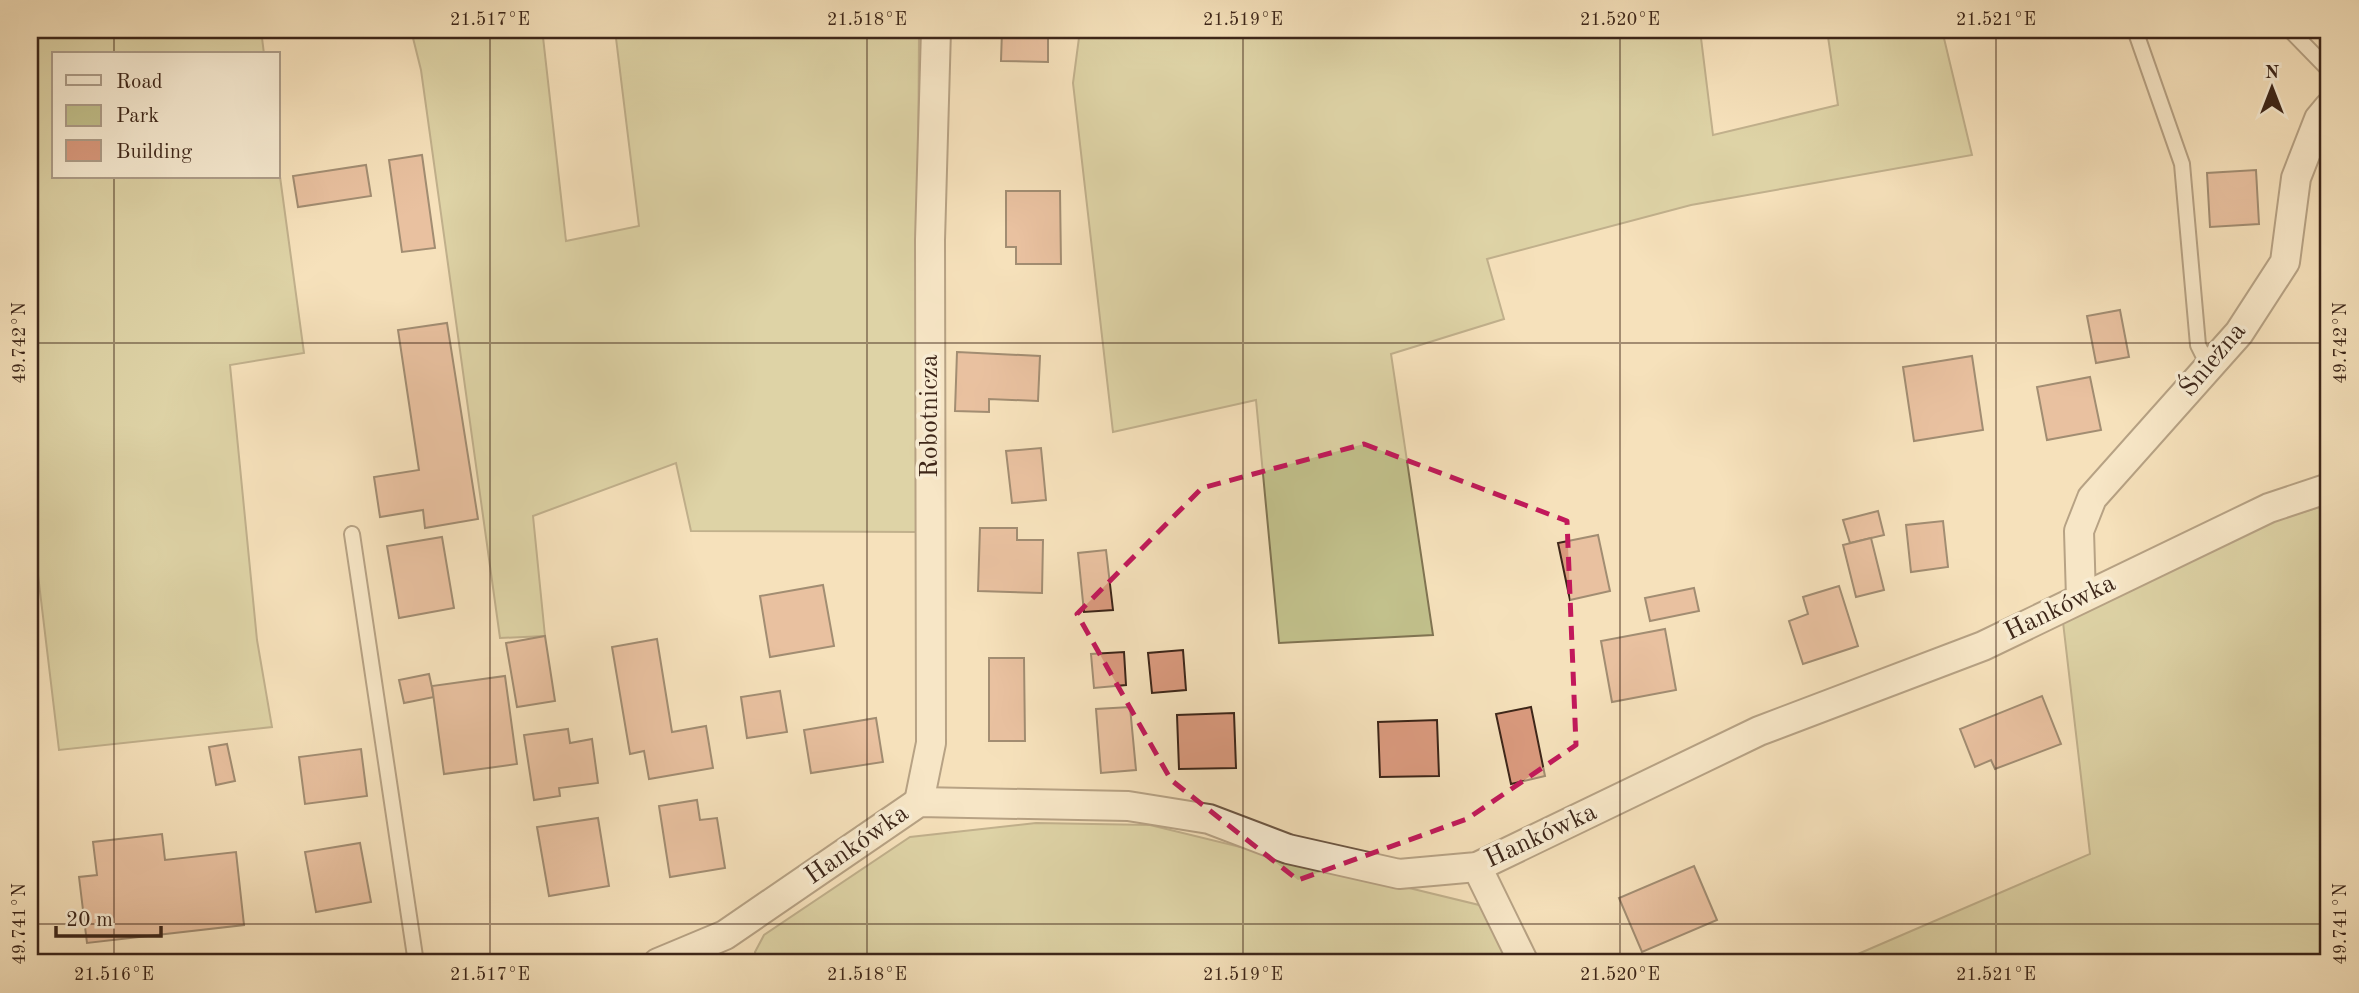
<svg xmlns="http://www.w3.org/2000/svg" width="2359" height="993" font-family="'Old Standard TT',serif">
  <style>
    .green { fill: #c2c18c; stroke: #807452; stroke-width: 2 }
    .building { fill: #da9a7e; stroke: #3d2619; stroke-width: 2 }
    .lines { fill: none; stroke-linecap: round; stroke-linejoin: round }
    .service-casing { stroke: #6b5542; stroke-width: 18 }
    .minor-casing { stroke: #6b5542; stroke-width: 32 }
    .service { stroke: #f8ecd3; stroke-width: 14 }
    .minor { stroke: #f8ecd3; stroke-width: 28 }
    .marked { fill: none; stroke: #c2185b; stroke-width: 5; stroke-dasharray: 14 9; stroke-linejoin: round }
    .ticks { fill: none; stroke: #3d2619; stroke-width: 2; stroke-opacity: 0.45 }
    .labels { text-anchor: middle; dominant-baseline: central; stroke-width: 7; stroke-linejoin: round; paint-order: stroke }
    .street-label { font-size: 26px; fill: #3d2619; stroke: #f8ecd3 }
    .neatline { fill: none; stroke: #3d2619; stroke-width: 2.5 }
    .ticks-label { font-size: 18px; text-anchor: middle; fill: #3d2619 }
  </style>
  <rect width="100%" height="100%" fill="#f5e1bb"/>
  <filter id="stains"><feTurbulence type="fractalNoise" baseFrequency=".00286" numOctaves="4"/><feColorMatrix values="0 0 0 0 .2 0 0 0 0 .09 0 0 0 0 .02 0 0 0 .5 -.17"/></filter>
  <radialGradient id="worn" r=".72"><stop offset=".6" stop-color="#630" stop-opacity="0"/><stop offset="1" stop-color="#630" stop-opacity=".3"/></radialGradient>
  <g class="green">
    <polygon points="30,30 261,30 264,54 54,54 54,177 278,177 278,162 304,353 230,365 257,640 272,727 59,750 30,508"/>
    <polygon points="411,30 584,30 543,37 566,241 639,226 615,30 919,30 916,532 691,531 676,463 533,516 545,636 500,638 421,70"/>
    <polygon points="1080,30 1700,30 1713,135 1838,105 1827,30 1942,30 1972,155 1691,205 1487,259 1504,319 1391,354 1433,635 1279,643 1256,400 1113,432 1073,83"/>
    <polygon points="2329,504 2329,963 1844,963 1844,960 2090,854 2063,622 2265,524"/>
    <polygon points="1036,823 1150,825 1479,905 1495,926 1512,963 756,963 755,952 764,935 910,837"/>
  </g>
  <g class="building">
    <polygon points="1002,30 1048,30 1048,62 1001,61"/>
    <polygon points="422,155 435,248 402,252 389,160"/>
    <polygon points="366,165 371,196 298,207 293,176"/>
    <polygon points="2256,170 2259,224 2210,227 2207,173"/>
    <polygon points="1006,191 1060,191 1061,264 1016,264 1016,247 1006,247"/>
    <polygon points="2120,310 2129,357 2096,363 2087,316"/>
    <polygon points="447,323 478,519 425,528 423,510 380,517 374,477 419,470 398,330"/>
    <polygon points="957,352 1040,356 1038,401 989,399 989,412 955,411"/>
    <polygon points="1972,356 1983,430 1914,441 1903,367"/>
    <polygon points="2090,377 2101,430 2047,440 2037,387"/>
    <polygon points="1041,448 1046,500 1012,503 1006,451"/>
    <polygon points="1878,511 1884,535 1850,543 1843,520"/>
    <polygon points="1943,521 1948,567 1911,572 1906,525"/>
    <polygon points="980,528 1017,528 1017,540 1043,540 1042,593 978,591"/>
    <polygon points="1598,535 1610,591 1570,600 1558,543"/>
    <polygon points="442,537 454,608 399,618 387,546"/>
    <polygon points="1871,538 1884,590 1856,597 1843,545"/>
    <polygon points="1106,550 1113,610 1084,612 1078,553"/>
    <polygon points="823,585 834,646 770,657 760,596"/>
    <polygon points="1839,586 1858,646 1803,664 1789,621 1808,614 1803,597"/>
    <polygon points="1694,588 1699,611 1650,621 1645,598"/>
    <polygon points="1665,629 1676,690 1612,702 1601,641"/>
    <polygon points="545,636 555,701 517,707 506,643"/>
    <polygon points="657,639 672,732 706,726 713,768 649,779 644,751 630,754 612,647"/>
    <polygon points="1183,650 1186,690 1152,693 1148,653"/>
    <polygon points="1124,652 1126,685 1094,688 1091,654"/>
    <polygon points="989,658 1024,658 1025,741 989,741"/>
    <polygon points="429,674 434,697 404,703 399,680"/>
    <polygon points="505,676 517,764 444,774 432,686"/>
    <polygon points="780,691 787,732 747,738 741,697"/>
    <polygon points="2042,696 2061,744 1995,769 1991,760 1975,767 1960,729"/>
    <polygon points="1130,707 1136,770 1101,773 1096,709"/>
    <polygon points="1531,707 1545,776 1511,784 1496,714"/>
    <polygon points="1234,713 1236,768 1179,769 1177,715"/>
    <polygon points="876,718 883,762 811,773 804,730"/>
    <polygon points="1437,720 1439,776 1380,777 1378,722"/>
    <polygon points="568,729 570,743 592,739 598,783 559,788 560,796 534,800 524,735"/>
    <polygon points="227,744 235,781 216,785 209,747"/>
    <polygon points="361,749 367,796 305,804 299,757"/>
    <polygon points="697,800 700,820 717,818 725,868 670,877 659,806"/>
    <polygon points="598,818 609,886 549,896 537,827"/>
    <polygon points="162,834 165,860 236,852 244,925 87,943 79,877 97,875 93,842"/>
    <polygon points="360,843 371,902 316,912 305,852"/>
    <polygon points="1694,866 1717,920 1642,952 1619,898"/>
  </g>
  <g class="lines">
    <g class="service-casing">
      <g id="service">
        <polyline points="2135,30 2182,164 2198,345 2209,367"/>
        <polyline points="2290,30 2329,70"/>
        <polyline points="352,534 416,963"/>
      </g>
    </g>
    <g class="minor-casing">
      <g id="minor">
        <polyline points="2081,598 2079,531 2092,498 2239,333 2285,262 2296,178 2319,119 2329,107"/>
        <polyline points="919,802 931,743 930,240 936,30"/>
        <polyline points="1477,867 1524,963"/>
        <polyline points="658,963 725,935 919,802 1128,806 1209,819 1288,849 1399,874 1477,867 1759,731 1983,646 2269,508 2329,488"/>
      </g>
    </g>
    <use href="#service" class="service"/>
    <use href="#minor" class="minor"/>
  </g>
  <path d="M0 0H2359V993H0ZM1364,444L1567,521L1576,745L1467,819L1298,880L1171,780L1077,614L1202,488Z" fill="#f5e1bb" fill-opacity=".55" fill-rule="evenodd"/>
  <path class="marked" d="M1364,444L1567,521L1576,745L1467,819L1298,880L1171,780L1077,614L1202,488Z"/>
  <path class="ticks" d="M114,30V54M490,30V963M867,30V963M1243,30V963M1620,30V963M1996,30V963M114,177V963M30,343H2329M30,924H2329"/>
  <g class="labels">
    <g class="street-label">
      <text transform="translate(2213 360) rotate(-50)">Śnieżna</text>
      <text transform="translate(930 416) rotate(-90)">Robotnicza</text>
      <text transform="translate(2060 608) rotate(-26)">Hankówka</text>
      <text transform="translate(1541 836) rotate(-25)">Hankówka</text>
      <text transform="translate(857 845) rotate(-35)">Hankówka</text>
    </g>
  </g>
  <rect width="2359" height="993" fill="none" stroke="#f5e1bb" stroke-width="77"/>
  <rect x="52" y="52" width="228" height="126" fill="#f8ecd3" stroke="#ad9d89" stroke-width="2"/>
  <rect x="66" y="75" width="35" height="10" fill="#f8ecd3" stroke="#ad9d89" stroke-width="2"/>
  <text x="116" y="88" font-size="21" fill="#3d2619">Road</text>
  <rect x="66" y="105" width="35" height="21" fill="#c2c18c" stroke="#ad9d89" stroke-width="2"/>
  <text x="116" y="122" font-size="21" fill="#3d2619">Park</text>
  <rect x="66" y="140" width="35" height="21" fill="#da9a7e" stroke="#ad9d89" stroke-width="2"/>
  <text x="116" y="158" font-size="21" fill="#3d2619">Building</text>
  <g transform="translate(2272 88)" stroke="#f8ecd3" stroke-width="5" paint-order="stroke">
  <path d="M0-5L12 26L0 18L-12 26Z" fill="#3d2619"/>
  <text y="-10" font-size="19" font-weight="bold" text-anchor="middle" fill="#3d2619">N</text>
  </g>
  <path d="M56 926v10h105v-10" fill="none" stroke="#3d2619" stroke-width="3.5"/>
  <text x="66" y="926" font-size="21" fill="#3d2619" stroke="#f8ecd3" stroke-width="5" paint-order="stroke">20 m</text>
  <rect x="38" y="38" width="2282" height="916" class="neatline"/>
  <g class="ticks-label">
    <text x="490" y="25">21.517°E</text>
    <text x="867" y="25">21.518°E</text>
    <text x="1243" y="25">21.519°E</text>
    <text x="1620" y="25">21.520°E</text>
    <text x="1996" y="25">21.521°E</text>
    <text transform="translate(19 343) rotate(-90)" y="6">49.742°N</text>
    <text transform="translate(2340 343) rotate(-90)" y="6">49.742°N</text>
    <text transform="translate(19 924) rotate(-90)" y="6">49.741°N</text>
    <text transform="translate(2340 924) rotate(-90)" y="6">49.741°N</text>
    <text x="114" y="980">21.516°E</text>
    <text x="490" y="980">21.517°E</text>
    <text x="867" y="980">21.518°E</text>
    <text x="1243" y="980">21.519°E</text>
    <text x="1620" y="980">21.520°E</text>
    <text x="1996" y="980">21.521°E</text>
  </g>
  <rect width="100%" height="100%" filter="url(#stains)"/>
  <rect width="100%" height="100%" fill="url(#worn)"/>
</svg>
